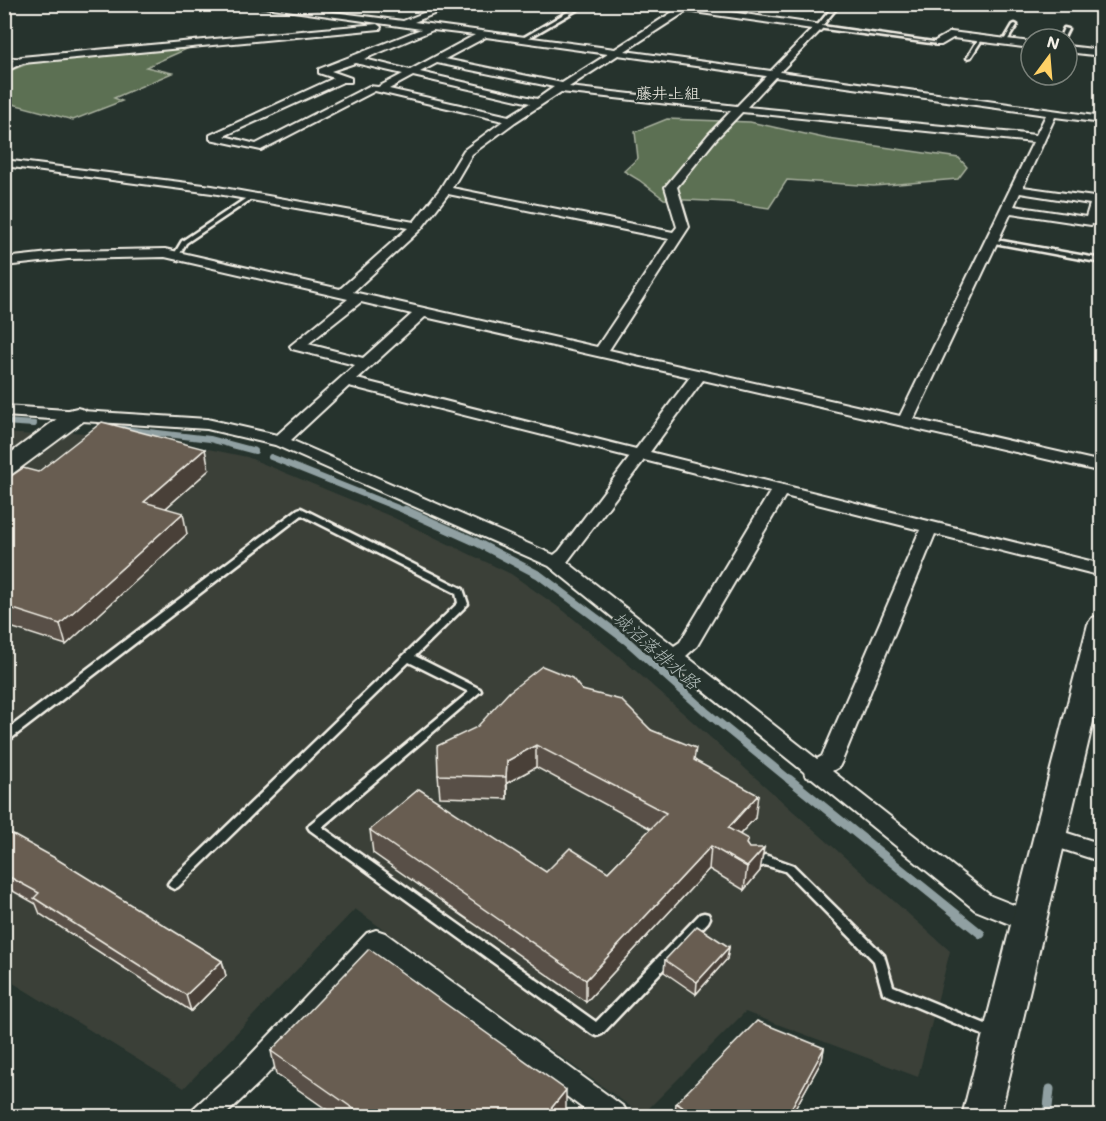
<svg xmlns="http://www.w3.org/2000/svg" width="1106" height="1121" font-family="Mali,'Klee One',sans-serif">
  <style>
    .built { fill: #3a4038 }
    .green { fill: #5c7053; stroke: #a8b09e; stroke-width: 1.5 }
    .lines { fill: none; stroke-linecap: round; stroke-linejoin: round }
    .stream-far2 { stroke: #90a0a2; stroke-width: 6 }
    .stream-far1 { stroke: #90a0a2; stroke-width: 8 }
    .stream { stroke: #90a0a2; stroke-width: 9 }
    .lane-casing { stroke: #f4f1e8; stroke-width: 5 }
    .street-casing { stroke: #f4f1e8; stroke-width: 4 }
    .secondary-casing { stroke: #f4f1e8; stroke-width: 4 }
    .lane { fill: #26332d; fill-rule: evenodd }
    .street { fill: #26332d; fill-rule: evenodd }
    .secondary { fill: #26332d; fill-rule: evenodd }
    .wall { fill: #595046; stroke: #f4f1e8; stroke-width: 1.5 }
    .shaded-wall { fill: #484139; stroke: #f4f1e8; stroke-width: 1.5 }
    .building { fill: #675d51; stroke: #f4f1e8; stroke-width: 1.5 }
    .labels { text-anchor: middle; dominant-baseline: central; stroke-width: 4.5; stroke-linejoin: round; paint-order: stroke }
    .far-quarter-label { font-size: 16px; fill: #f4f1e8; stroke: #26332d }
    .water-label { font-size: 18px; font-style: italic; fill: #b1bbb9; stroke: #26332d }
  </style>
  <rect width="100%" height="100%" fill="#26332d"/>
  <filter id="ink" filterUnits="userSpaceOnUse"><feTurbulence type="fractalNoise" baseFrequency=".0167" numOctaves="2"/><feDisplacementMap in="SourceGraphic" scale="12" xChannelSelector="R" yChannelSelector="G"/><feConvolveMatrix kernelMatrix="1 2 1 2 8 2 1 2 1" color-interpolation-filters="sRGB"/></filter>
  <g filter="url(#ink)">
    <g class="built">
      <polygon points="72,432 160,439 247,457 390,516 511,574 564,611 619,656 950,951 918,1077 745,1012 642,1115 355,909 184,1088 5,978 5,482"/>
      <polygon points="5,433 36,435 5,459"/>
    </g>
    <g class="green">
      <polygon points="191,47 146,67 172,73 114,98 122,101 73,120 5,102 4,73 32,62"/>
      <polygon points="667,119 750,122 828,139 959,158 967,167 958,179 874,186 787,180 769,208 729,202 664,199 639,180 624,171 638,158 635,132"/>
    </g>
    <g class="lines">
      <g class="stream-far2">
        <polyline points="4,422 34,424"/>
        <polyline points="123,429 210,439 255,451"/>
        <polyline points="271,457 408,512"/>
      </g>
      <polyline class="stream-far1" points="405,510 476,542 539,575 627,641 705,711 791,781"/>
      <g class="stream">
        <polyline points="789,779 981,934"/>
        <polyline points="1047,1116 1050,1089"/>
      </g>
      <g class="lane-casing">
        <g id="lane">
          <polygon points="581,4 587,4 525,40 521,39"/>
          <polygon points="835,4 840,4 822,26 940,43 938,44 817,28 817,26"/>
          <polygon points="1015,24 1017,25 1007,41 1003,42 1013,25"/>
          <polygon points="1064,28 1068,29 1063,39 1059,39"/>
          <polygon points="981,37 983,38 971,57 967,58 979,38"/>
          <polygon points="4,58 21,59 23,60 21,61 4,60"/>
          <polygon points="251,195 256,196 186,243 178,257 174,257 173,256 182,241"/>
          <polygon points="991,239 1102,259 1102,263 989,242 989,240"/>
          <polygon points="301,508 463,589 468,604 466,606 415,656 480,689 481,691 322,827 596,1022 700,914 704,913 708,914 710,918 708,922 602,1034 597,1036 592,1034 310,830 308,827 310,824 469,692 409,662 178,887 174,889 170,887 168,884 170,881 458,603 456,593 302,515 8,741 4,742 4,732 298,509"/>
          <polygon points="765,855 793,865 884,955 893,986 1000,1030 1002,1034 1000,1038 995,1040 990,1038 883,993 874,961 785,871 765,865 752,870 748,868 746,865 748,862"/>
        </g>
      </g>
      <g class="street-casing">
        <g id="street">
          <path d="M243,4H271L403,21L446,4H459L414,22L615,49L685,4H696L694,7L822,25V29L780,72L1102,117V123L1055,117L1023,187L1101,198L1097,221L1091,225L1011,213L914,419L1102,462V472L703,380L650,452L1102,564V576L935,534L842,761L839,767L832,771L991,896L1036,914L1039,921L1036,928L1027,931L975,910L812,778L806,777L804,772L549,566L275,445L207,429L4,416V406L207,419L277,435L355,365L292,349L290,346L348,299L165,257L68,259L4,266V258L68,251L165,249L340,289L408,228L212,193L4,166V160L212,186L414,222L440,189L464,150L503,121L375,91L261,150L210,139V135L334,78L319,73V69L421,29ZM687,11L812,29L771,71L625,51ZM433,30L475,35L410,70L364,59ZM486,37L608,54L562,83L445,59ZM618,55L766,76L737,106L569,87ZM355,63L403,74L378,87L369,86L256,144L224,136L343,82H351V78L331,71ZM437,63L554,87L537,99L420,72ZM413,76L530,103L509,116L389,89ZM775,77L1046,115L1036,135L747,107ZM561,92L731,111L708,135L665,187L677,227L673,232L452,188L472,154L515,122ZM742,112L1033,142L900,416L609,350L689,227L677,187L716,139ZM1020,193L1090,204L1086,217L1014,206ZM448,194L669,239L597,347L353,292L421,229ZM361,302L412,314L363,358L308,344ZM425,317L690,377L636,449L357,379ZM349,386L630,457L559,551L554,555L291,440ZM644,460L770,492L680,642L674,646L567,562ZM785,496L920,530L822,756L817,759L686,656L697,646Z"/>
          <polygon points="377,24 381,27 380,29 23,63 4,72 4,65 21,57"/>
          <polygon points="951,32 1031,42 1031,48 953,38 941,45 935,45 935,41"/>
          <polygon points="1067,46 1102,50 1102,56 1067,52"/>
          <polygon points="1048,827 1102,844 1102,862 1040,842 1037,836 1040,830"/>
          <polygon points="376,930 385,933 624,1107 628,1116 593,1116 378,955 260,1082 224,1116 191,1116 195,1107 242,1064 367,933"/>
        </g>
      </g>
      <g class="secondary-casing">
        <g id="secondary">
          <polygon points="77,408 85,410 88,415 85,420 12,474 4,476 4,458 69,410"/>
          <polygon points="1102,615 1102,684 1000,1116 962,1116 1088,624 1092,618"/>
        </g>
      </g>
      <use href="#lane" class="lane"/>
      <use href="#street" class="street"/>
      <use href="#secondary" class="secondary"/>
    </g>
    <g class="wall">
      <polygon points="209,470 166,508 187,534 66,645 4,625 4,481 38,472"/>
      <polygon points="582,690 651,730 695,760 755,818 740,834 747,845 760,871 744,890 709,869 586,1002 373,853 370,830 546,872 608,872 651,829 536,767 507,783 507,799 440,797 438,775"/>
      <polygon points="4,830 222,961 226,976 191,1011 40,914 36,904 4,886"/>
      <polygon points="729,947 727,959 696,994 664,972 665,960"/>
      <polygon points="824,1048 822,1060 791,1116 679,1116 675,1114 676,1103"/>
      <polygon points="271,1051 566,1112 562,1116 336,1116 276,1074"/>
    </g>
    <g class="shaded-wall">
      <polygon points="205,449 209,470 149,523 144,502"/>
      <polygon points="183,513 187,534 66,645 60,624"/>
      <polygon points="536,745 536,767 507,783 507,799 506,777 507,761"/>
      <polygon points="758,795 755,818 725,850 728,828"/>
      <polygon points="711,846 709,869 586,1002 586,980"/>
      <polygon points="764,848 760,871 744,890 747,867"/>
      <polygon points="729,947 727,959 696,994 697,982"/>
      <polygon points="222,961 226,976 191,1011 186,995"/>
      <polygon points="824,1048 822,1060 791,1116 787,1116"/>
      <polygon points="566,1090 566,1112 562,1116 545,1116"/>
    </g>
    <g class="building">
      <polygon points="102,422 205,449 144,502 183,513 60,624 4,606 4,481 23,468 38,472"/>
      <polygon points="542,666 572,678 582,690 621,700 651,730 696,748 694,760 758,795 728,828 748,839 746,844 749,848 764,848 747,867 711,846 586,980 370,830 419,789 546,872 570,848 608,872 666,813 536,745 507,761 506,777 438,775 437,746 477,727 509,692"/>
      <polygon points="4,830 55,858 222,961 186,995 34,898 39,893 4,874"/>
      <polygon points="697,926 729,947 697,982 665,960"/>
      <polygon points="369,949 566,1090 545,1116 364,1116 271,1051"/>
      <polygon points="757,1021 824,1048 787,1116 697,1116 676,1103"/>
    </g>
  </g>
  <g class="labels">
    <g class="far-quarter-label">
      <text x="668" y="92">藤井上組</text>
    </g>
    <g class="water-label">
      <text transform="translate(657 650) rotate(41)">城沼落排水路</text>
    </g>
  </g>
  <rect width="1106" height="1121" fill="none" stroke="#26332d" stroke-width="24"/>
  <rect x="12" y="12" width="1082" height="1097" fill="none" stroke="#f4f1e8" stroke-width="2" filter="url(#ink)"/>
  <g transform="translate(1049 57) rotate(16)"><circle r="28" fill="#26332d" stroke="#787f78" stroke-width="1.5"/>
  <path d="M0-4.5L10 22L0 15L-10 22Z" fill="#ffd166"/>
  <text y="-9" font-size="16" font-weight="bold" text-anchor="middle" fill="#f4f1e8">N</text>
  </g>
</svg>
